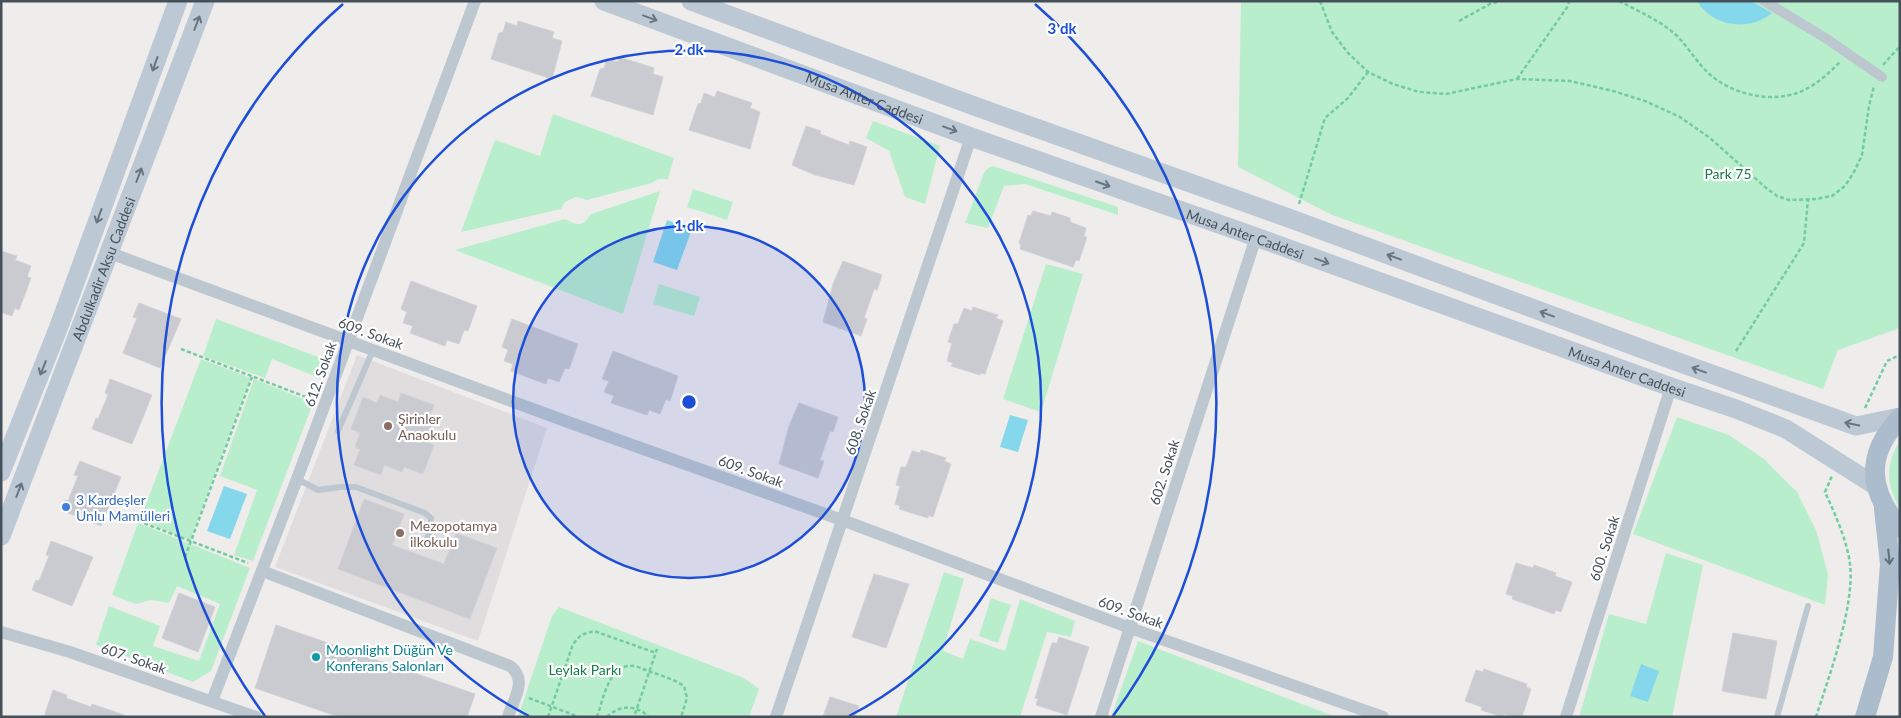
<svg xmlns="http://www.w3.org/2000/svg" width="1901" height="718" font-family="Lato,sans-serif">
  <style>
    .education { fill: #e0ddde }
    .green { fill: #b9eecd }
    .water { fill: #85d7ec }
    .building { fill: #c9cbd1; stroke: #d0d2d8 }
    .lines { fill: none; stroke-linecap: round; stroke-linejoin: round }
    .path { stroke: #71cc9f; stroke-width: 2.5; stroke-dasharray: 4 2.5; stroke-linecap: butt }
    .service { stroke: #bcc7cf; stroke-width: 6 }
    .pedestrian { stroke: #bcc7cf; stroke-width: 10 }
    .minor { stroke: #bcc7cf; stroke-width: 12 }
    .secondary { stroke: #bcc8d4; stroke-width: 19 }
    .primary { stroke: #abbccc; stroke-width: 20 }
    .oneway { stroke: #68747f }
    .oneway2 { stroke: #63707c }
    .ring { fill: none; stroke: #1d4ed8; stroke-width: 2.5 }
    .education-dot { fill: #8d6e63; stroke: #fff; stroke-width: 2 }
    .shop-dot { fill: #3f7fe0; stroke: #fff; stroke-width: 2 }
    .culture-dot { fill: #0f9aa8; stroke: #fff; stroke-width: 2 }
    .labels { text-anchor: middle; dominant-baseline: central; stroke-width: 4.5; stroke-linejoin: round; paint-order: stroke }
    .street-label { font-size: 14px; fill: #44505a; stroke: #fff }
    .park-label { font-size: 14px; fill: #157b48; stroke: #fff }
    .education-label { font-size: 14px; fill: #785e54; stroke: #fff; text-anchor: start }
    .shop-label { font-size: 14px; fill: #366cbe; stroke: #fff; text-anchor: start }
    .culture-label { font-size: 14px; fill: #0d838f; stroke: #fff; text-anchor: start }
    .centre { fill: #1d4ed8; stroke: #fff; stroke-width: 2.5 }
    .ring-label { font-size: 15px; text-anchor: middle; font-weight: bold; fill: #1d4ed8; stroke: #fff; stroke-width: 4.5; stroke-linejoin: round; paint-order: stroke }
  </style>
  <rect width="100%" height="100%" fill="#efecec"/>
  <polygon class="education" points="357,355 547,428 478,641 275,567"/>
  <g class="green">
    <polygon points="1241,1 1900,1 1900,328 1838,350 1823,389 1332,215 1238,167"/>
    <polygon points="553,114 674,158 668,179 658,179 652,183 587,200 576,197 565,202 561,209 461,232 495,140 540,156"/>
    <polygon points="873,121 940,146 925,204 905,197 889,151 866,138"/>
    <polygon points="993,166 1118,207 1118,215 1025,184 1004,186 988,228 965,223 984,173 988,168"/>
    <polygon points="693,189 733,202 727,220 687,207"/>
    <path d="M660,191L623,314L455,250L565,219C578,227 583,226 591,214Z"/>
    <polygon points="1046,264 1083,274 1041,412 1003,399"/>
    <polygon points="659,284 700,297 694,316 653,304"/>
    <polygon points="216,319 329,361 322,379 272,359 265,378 203,356"/>
    <polygon points="201,359 251,378 190,540 140,520"/>
    <polygon points="254,379 313,403 253,561 234,555 257,490 220,476"/>
    <polygon points="1677,417 1729,435 1764,459 1797,492 1816,530 1828,574 1825,605 1633,534"/>
    <path d="M1900,440V510C1886,483 1885,466 1900,440Z"/>
    <polygon points="138,523 250,568 211,671 193,682 96,645 109,606 160,626 153,646 199,661 220,604 177,586 169,603 151,600 136,604 112,595"/>
    <polygon points="1666,553 1703,565 1672,717 1579,717 1609,614 1646,624"/>
    <polygon points="944,572 964,579 943,651 963,659 970,639 1005,651 1020,599 1075,621 1071,637 1047,632 1020,717 896,717"/>
    <polygon points="991,598 1011,605 998,643 979,636"/>
    <polygon points="559,607 744,678 759,689 749,717 518,717 552,616"/>
    <polygon points="1138,641 1336,717 1111,717"/>
  </g>
  <g class="water">
    <path d="M1697,1H1751L1772,13C1748,32 1713,27 1697,1Z"/>
    <polygon points="667,220 692,229 677,270 653,262"/>
    <polygon points="1010,415 1028,420 1018,452 1000,447"/>
    <polygon points="224,486 247,494 230,539 207,531"/>
    <polygon points="1641,664 1659,671 1648,702 1630,696"/>
  </g>
  <g class="building">
    <polygon points="518,21 554,32 552,38 562,41 552,79 491,59 499,33 503,32 506,22 517,26"/>
    <polygon points="619,57 654,68 653,74 663,77 653,115 591,96 600,69 604,68 607,59 618,62"/>
    <polygon points="717,91 752,103 750,108 760,112 750,149 689,130 698,104 701,103 704,93 715,97"/>
    <polygon points="806,126 821,131 820,134 849,145 850,141 867,147 854,185 815,175 792,165"/>
    <polygon points="1033,211 1051,216 1052,212 1070,218 1070,222 1086,228 1084,236 1087,237 1079,261 1076,260 1073,267 1020,249 1021,244 1019,243 1028,215 1031,216"/>
    <polygon points="1,251 17,256 15,260 31,266 27,277 31,278 19,310 15,308 12,316 1,312"/>
    <polygon points="843,261 882,275 877,290 874,289 864,318 867,319 861,336 823,322 833,284"/>
    <polygon points="411,281 477,306 468,331 464,330 459,344 447,340 445,346 410,333 413,326 403,323 407,312 401,309"/>
    <polygon points="139,303 181,319 160,368 123,353 137,318 133,317"/>
    <polygon points="973,307 998,315 996,318 1003,321 985,374 980,373 980,375 951,366 953,363 947,361 952,343 948,342 954,324 958,324 964,308 972,311"/>
    <polygon points="512,319 578,344 569,369 565,368 559,382 548,378 546,384 511,371 513,364 504,361 508,350 502,347"/>
    <polygon points="613,351 678,376 670,401 666,399 660,414 649,410 647,415 611,403 614,396 604,392 609,381 602,379"/>
    <polygon points="110,379 152,395 132,444 92,429 96,418 98,419 108,395 105,393"/>
    <polygon points="401,393 434,405 427,422 432,424 425,442 434,445 423,474 404,467 402,472 384,465 381,475 354,465 360,449 355,447 360,433 351,429 363,397 377,403 380,395 398,402"/>
    <polygon points="799,403 838,417 833,432 830,431 820,460 824,461 818,478 779,464 789,426"/>
    <polygon points="921,450 946,458 944,461 951,464 933,517 928,515 928,518 899,509 900,506 895,504 900,486 896,485 901,467 906,467 912,451 920,453"/>
    <polygon points="80,461 121,477 101,526 61,510 65,500 68,501 78,476 74,475"/>
    <polygon points="364,499 404,514 392,545 444,564 456,533 497,548 470,619 338,569"/>
    <polygon points="51,541 93,557 72,606 32,590 36,580 39,581 49,556 46,555"/>
    <polygon points="1516,563 1533,568 1534,565 1556,573 1555,576 1572,582 1561,612 1556,610 1554,614 1512,599 1513,596 1506,594"/>
    <polygon points="874,574 909,584 886,648 852,637"/>
    <polygon points="179,593 215,607 198,652 162,638"/>
    <polygon points="276,625 475,694 467,717 339,717 255,688"/>
    <polygon points="1733,633 1777,641 1766,699 1722,691"/>
    <polygon points="1059,637 1089,647 1067,715 1036,705 1038,699 1035,698 1052,643 1057,643"/>
    <polygon points="1484,669 1527,684 1526,687 1531,689 1522,717 1513,717 1504,714 1503,717 1481,710 1482,707 1465,701 1476,670 1483,672"/>
    <polygon points="53,690 67,695 66,698 91,707 92,704 124,715 124,717 44,717"/>
    <polygon points="830,697 859,706 855,717 823,717"/>
  </g>
  <g class="lines">
    <g class="path">
      <polyline points="1320,1 1332,32 1348,53 1368,72 1393,84 1419,92 1446,94 1517,79 1570,81 1613,91 1645,101 1680,117 1710,138 1765,187 1777,196 1789,200 1816,199 1832,196 1845,186 1854,172 1862,155 1869,106 1874,86"/>
      <path d="M1619,1C1638,11 1659,20 1675,34C1690,48 1699,68 1717,80C1741,97 1781,104 1808,88C1821,81 1831,71 1841,61"/>
      <polyline points="1459,21 1490,4 1500,1"/>
      <polyline points="1883,65 1900,46"/>
      <polyline points="1517,79 1568,6 1569,1"/>
      <polyline points="1299,204 1325,118 1348,98 1368,72"/>
      <polyline points="181,349 306,397"/>
      <polyline points="1736,351 1804,243 1808,199"/>
      <polyline points="1865,408 1887,361 1900,355"/>
      <polyline points="120,514 248,563"/>
      <polyline points="185,557 252,377"/>
      <polyline points="529,698 579,717"/>
      <polyline points="635,714 657,649"/>
      <polyline points="548,717 573,644 581,635 594,631 656,653"/>
      <path d="M597,717C603,700 609,663 633,666C637,666 643,669 648,671C660,675 673,679 684,686L687,698L681,717"/>
      <path d="M607,717C619,705 636,704 649,717"/>
      <path d="M1816,717C1829,676 1855,606 1850,564C1847,540 1835,514 1825,492L1832,476"/>
    </g>
    <g class="service">
      <polyline points="338,431 373,350"/>
      <polyline points="297,479 318,490 340,487 356,487 425,513 431,518 431,527 427,539"/>
      <polyline points="1777,717 1808,606"/>
    </g>
    <polyline class="pedestrian" points="1764,1 1827,39 1882,77"/>
    <g class="minor">
      <polyline points="110,253 568,422 842,520 1130,628 1383,717"/>
      <path d="M262,571L510,666C528,680 514,698 508,717"/>
      <polyline points="1,632 70,652 256,717"/>
      <polyline points="212,701 297,479 475,1"/>
      <polyline points="776,717 971,137"/>
      <polyline points="1101,717 1256,237"/>
      <polyline points="1566,717 1671,387"/>
    </g>
    <g class="secondary">
      <path id="s1" d="M604,1L971,137L1256,237L1671,387L1736,409L1786,429L1876,486"/>
      <polyline points="691,1 977,107 1294,220 1664,357 1856,426 1900,417"/>
      <polyline points="1,472 58,329 178,1"/>
      <path id="s2" d="M1,536L205,1"/>
    </g>
    <g class="primary">
      <path d="M1900,418C1865,455 1868,490 1900,528"/>
      <polyline points="1865,717 1883,657 1890,564 1884,509"/>
    </g>
  </g>
  <defs><path id="oneway-shaft" d="M-6 0H5M1.5-3L5.5 0L1.5 3" fill="none" stroke-width="1.6" stroke-linecap="round" stroke-linejoin="round" transform="scale(1.25)"/></defs>
  <g class="oneway">
    <use href="#oneway-shaft" transform="translate(650 18) rotate(20)"/>
    <use href="#oneway-shaft" transform="translate(197 23) rotate(-69)"/>
    <use href="#oneway-shaft" transform="translate(155 64) rotate(110)"/>
    <use href="#oneway-shaft" transform="translate(950 129) rotate(20)"/>
    <use href="#oneway-shaft" transform="translate(139 175) rotate(-69)"/>
    <use href="#oneway-shaft" transform="translate(1103 184) rotate(19)"/>
    <use href="#oneway-shaft" transform="translate(99 216) rotate(110)"/>
    <use href="#oneway-shaft" transform="translate(1394 257) rotate(-160)"/>
    <use href="#oneway-shaft" transform="translate(1322 261) rotate(20)"/>
    <use href="#oneway-shaft" transform="translate(1547 314) rotate(-160)"/>
    <use href="#oneway-shaft" transform="translate(43 368) rotate(112)"/>
    <use href="#oneway-shaft" transform="translate(1699 370) rotate(-160)"/>
    <use href="#oneway-shaft" transform="translate(1852 424) rotate(-168)"/>
    <use href="#oneway-shaft" transform="translate(19 490) rotate(-69)"/>
  </g>
  <use class="oneway2" href="#oneway-shaft" transform="translate(1889 557) rotate(84)"/>
  <circle cx="689" cy="402" r="176" fill="#1d4ed8" fill-opacity=".12"/>
  <g class="ring">
    <circle cx="689" cy="402" r="176"/>
    <path d="M529 716A352 352 0 1 1 849 716"/>
    <path d="M265 716A528 528 0 0 1 343 4M1035 4A528 528 0 0 1 1113 716"/>
  </g>
  <g class="education-dot">
    <circle cx="388" cy="426" r="5"/>
    <circle cx="400" cy="533" r="5"/>
  </g>
  <circle class="shop-dot" cx="66" cy="507" r="5"/>
  <circle class="culture-dot" cx="316" cy="657" r="5"/>
  <g class="labels">
    <g class="street-label">
      <text stroke="none"><textPath href="#s1" startOffset="278">Musa Anter Caddesi</textPath></text>
      <text stroke="none"><textPath href="#s1" startOffset="682">Musa Anter Caddesi</textPath></text>
      <text stroke="none"><textPath href="#s2" startOffset="286">Abdulkadir Aksu Caddesi</textPath></text>
      <text transform="translate(371 333) rotate(20)">609. Sokak</text>
      <text stroke="none"><textPath href="#s1" startOffset="1088">Musa Anter Caddesi</textPath></text>
      <text transform="translate(320 374) rotate(-70)">612. Sokak</text>
      <text transform="translate(860 422) rotate(-71)">608. Sokak</text>
      <text transform="translate(751 471) rotate(20)">609. Sokak</text>
      <text transform="translate(1164 472) rotate(-72)">602. Sokak</text>
      <text transform="translate(1604 548) rotate(-72)">600. Sokak</text>
      <text transform="translate(1131 612) rotate(20)">609. Sokak</text>
      <text transform="translate(134 658) rotate(19)">607. Sokak</text>
    </g>
    <g class="park-label">
      <text x="1728" y="173">Park 75</text>
      <text x="585" y="669">Leylak Parkı</text>
    </g>
    <g class="education-label">
      <text x="398" y="418">Şirinler<tspan x="398" dy="16">Anaokulu</tspan></text>
      <text x="410" y="525">Mezopotamya<tspan x="410" dy="16">ilkokulu</tspan></text>
    </g>
    <g class="shop-label">
      <text x="76" y="499">3 Kardeşler<tspan x="76" dy="16">Unlu Mamülleri</tspan></text>
    </g>
    <g class="culture-label">
      <text x="326" y="649">Moonlight Düğün Ve<tspan x="326" dy="16">Konferans Salonları</tspan></text>
    </g>
  </g>
  <circle cx="689" cy="402" r="8" class="centre"/>
  <g class="ring-label">
    <text x="1062" y="34">3 dk</text>
    <text x="689" y="55">2 dk</text>
    <text x="689" y="231">1 dk</text>
  </g>
  <rect width="1901" height="718" fill="none" stroke="#44505a" stroke-width="5"/>
</svg>
